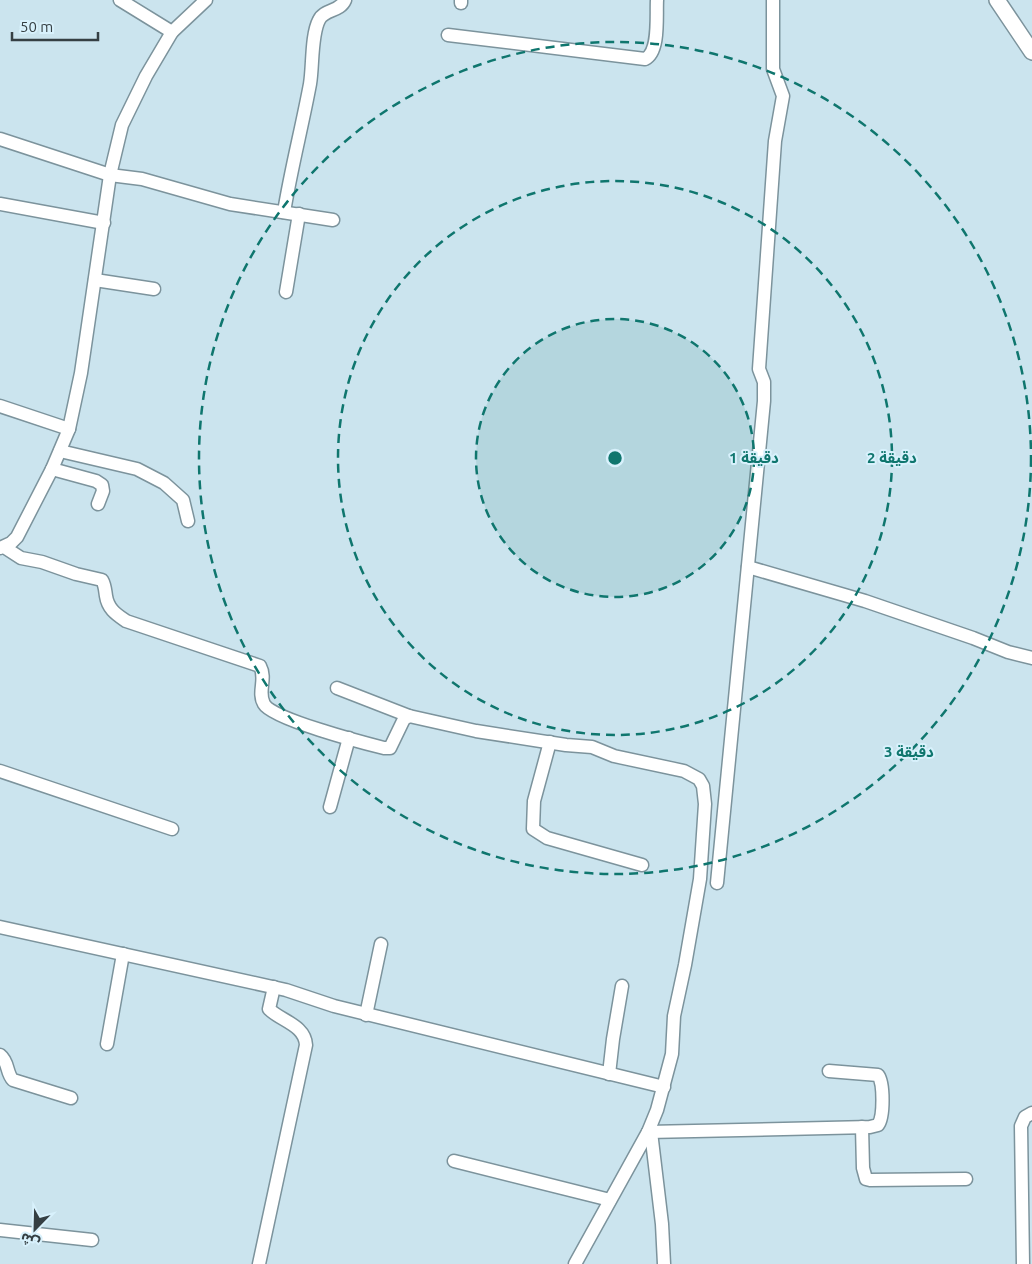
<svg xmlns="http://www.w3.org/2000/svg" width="1032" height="1264" font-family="Ubuntu,'Noto Sans Arabic',sans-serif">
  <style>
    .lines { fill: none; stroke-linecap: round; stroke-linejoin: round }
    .minor-casing { stroke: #7c939c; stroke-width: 15 }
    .major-casing { stroke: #7c939c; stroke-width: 18 }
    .minor { stroke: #fff; stroke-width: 12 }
    .major { stroke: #fff; stroke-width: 15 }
    .ring { fill: none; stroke: #0f766e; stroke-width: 2.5; stroke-dasharray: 9 6 }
    .centre { fill: #0f766e; stroke: #d8f1fc; stroke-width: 2.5 }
    .ring-label { font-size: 15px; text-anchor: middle; font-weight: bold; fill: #0f766e; stroke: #d8f1fc; stroke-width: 4; stroke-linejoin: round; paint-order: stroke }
  </style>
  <rect width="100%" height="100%" fill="#cbe4ee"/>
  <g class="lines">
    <g class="minor-casing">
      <g id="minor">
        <polyline points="120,0 172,32"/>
        <polyline points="461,3 461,0"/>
        <path d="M448,35L645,59C660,52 656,16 657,0"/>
        <polyline points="0,139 110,175 142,179 230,204 333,220"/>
        <polyline points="0,204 104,223"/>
        <path d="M284,212C291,169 302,127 310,84C313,67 311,35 319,20C324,9 340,12 345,0"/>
        <polyline points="95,280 154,289"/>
        <polyline points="286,292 299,214"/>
        <polyline points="0,406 69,429"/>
        <polyline points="60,451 137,469 164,483 183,500 188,521"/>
        <polyline points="52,469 96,481 102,485 103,491 98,504"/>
        <path d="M4,547L21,558L42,562L76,574L102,580C105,585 105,590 106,596C108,609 116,614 126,621L260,666C267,679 257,692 264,704C272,719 364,743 384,748H390L404,719L409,716L476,731L566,745L592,747L614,756L684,771L699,779L703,786L705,804L700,879L685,965L674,1016L672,1054L657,1110L648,1132L575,1264"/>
        <polyline points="0,548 11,543 17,537 52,469 69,429 81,373 110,175 122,125 146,76 172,32 206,0"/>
        <polyline points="748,567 865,601 973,638 1008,652 1032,658"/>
        <polyline points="337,688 409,716"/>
        <polyline points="550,742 534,801 533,829 547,838 642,865"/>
        <polyline points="0,771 172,829"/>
        <polyline points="330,807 349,738"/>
        <polyline points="717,883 764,401 764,382 759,369 775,141 783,96 773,69 773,0"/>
        <polyline points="0,927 286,990 334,1006 664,1087"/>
        <polyline points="366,1015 381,944"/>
        <polyline points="107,1044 123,954"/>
        <path d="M0,1055C9,1062 6,1073 13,1080L71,1098"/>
        <polyline points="609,1074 613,1039 622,986"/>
        <polyline points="862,1127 863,1168 866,1179 870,1180 966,1179"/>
        <path d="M648,1132L870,1127L878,1125C884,1117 884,1083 878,1075L829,1071"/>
        <polyline points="651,1132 662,1224 664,1264"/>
        <polyline points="454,1161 610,1200"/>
        <polyline points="0,1230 92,1240"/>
        <path d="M259,1264L306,1045C305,1025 281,1021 269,1009L274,987"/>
        <polyline points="1023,1264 1021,1126 1025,1117 1032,1113"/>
      </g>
    </g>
    <g class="major-casing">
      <polyline id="major" points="997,0 1032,52"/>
    </g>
    <use href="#minor" class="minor"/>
    <use href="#major" class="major"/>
  </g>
  <circle cx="615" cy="458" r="139" fill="#0f766e" fill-opacity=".12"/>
  <g class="ring">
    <circle cx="615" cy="458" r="139"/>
    <circle cx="615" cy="458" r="277"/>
    <circle cx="615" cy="458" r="416"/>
  </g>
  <circle cx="615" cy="458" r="8" class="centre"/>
  <g class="ring-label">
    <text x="754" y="463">1 دقيقة</text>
    <text x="892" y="463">2 دقيقة</text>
    <text x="909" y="757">3 دقيقة</text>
  </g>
  <g transform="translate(35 1229) rotate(203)" stroke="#d8f1fc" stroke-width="4" paint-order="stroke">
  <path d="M0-4L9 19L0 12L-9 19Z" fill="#353f43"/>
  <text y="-8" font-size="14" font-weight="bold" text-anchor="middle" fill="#353f43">ش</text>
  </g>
  <path d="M12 32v8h86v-8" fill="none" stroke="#353f43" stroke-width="2.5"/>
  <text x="20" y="32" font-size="15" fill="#353f43" stroke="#d8f1fc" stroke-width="4" paint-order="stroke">50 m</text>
</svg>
